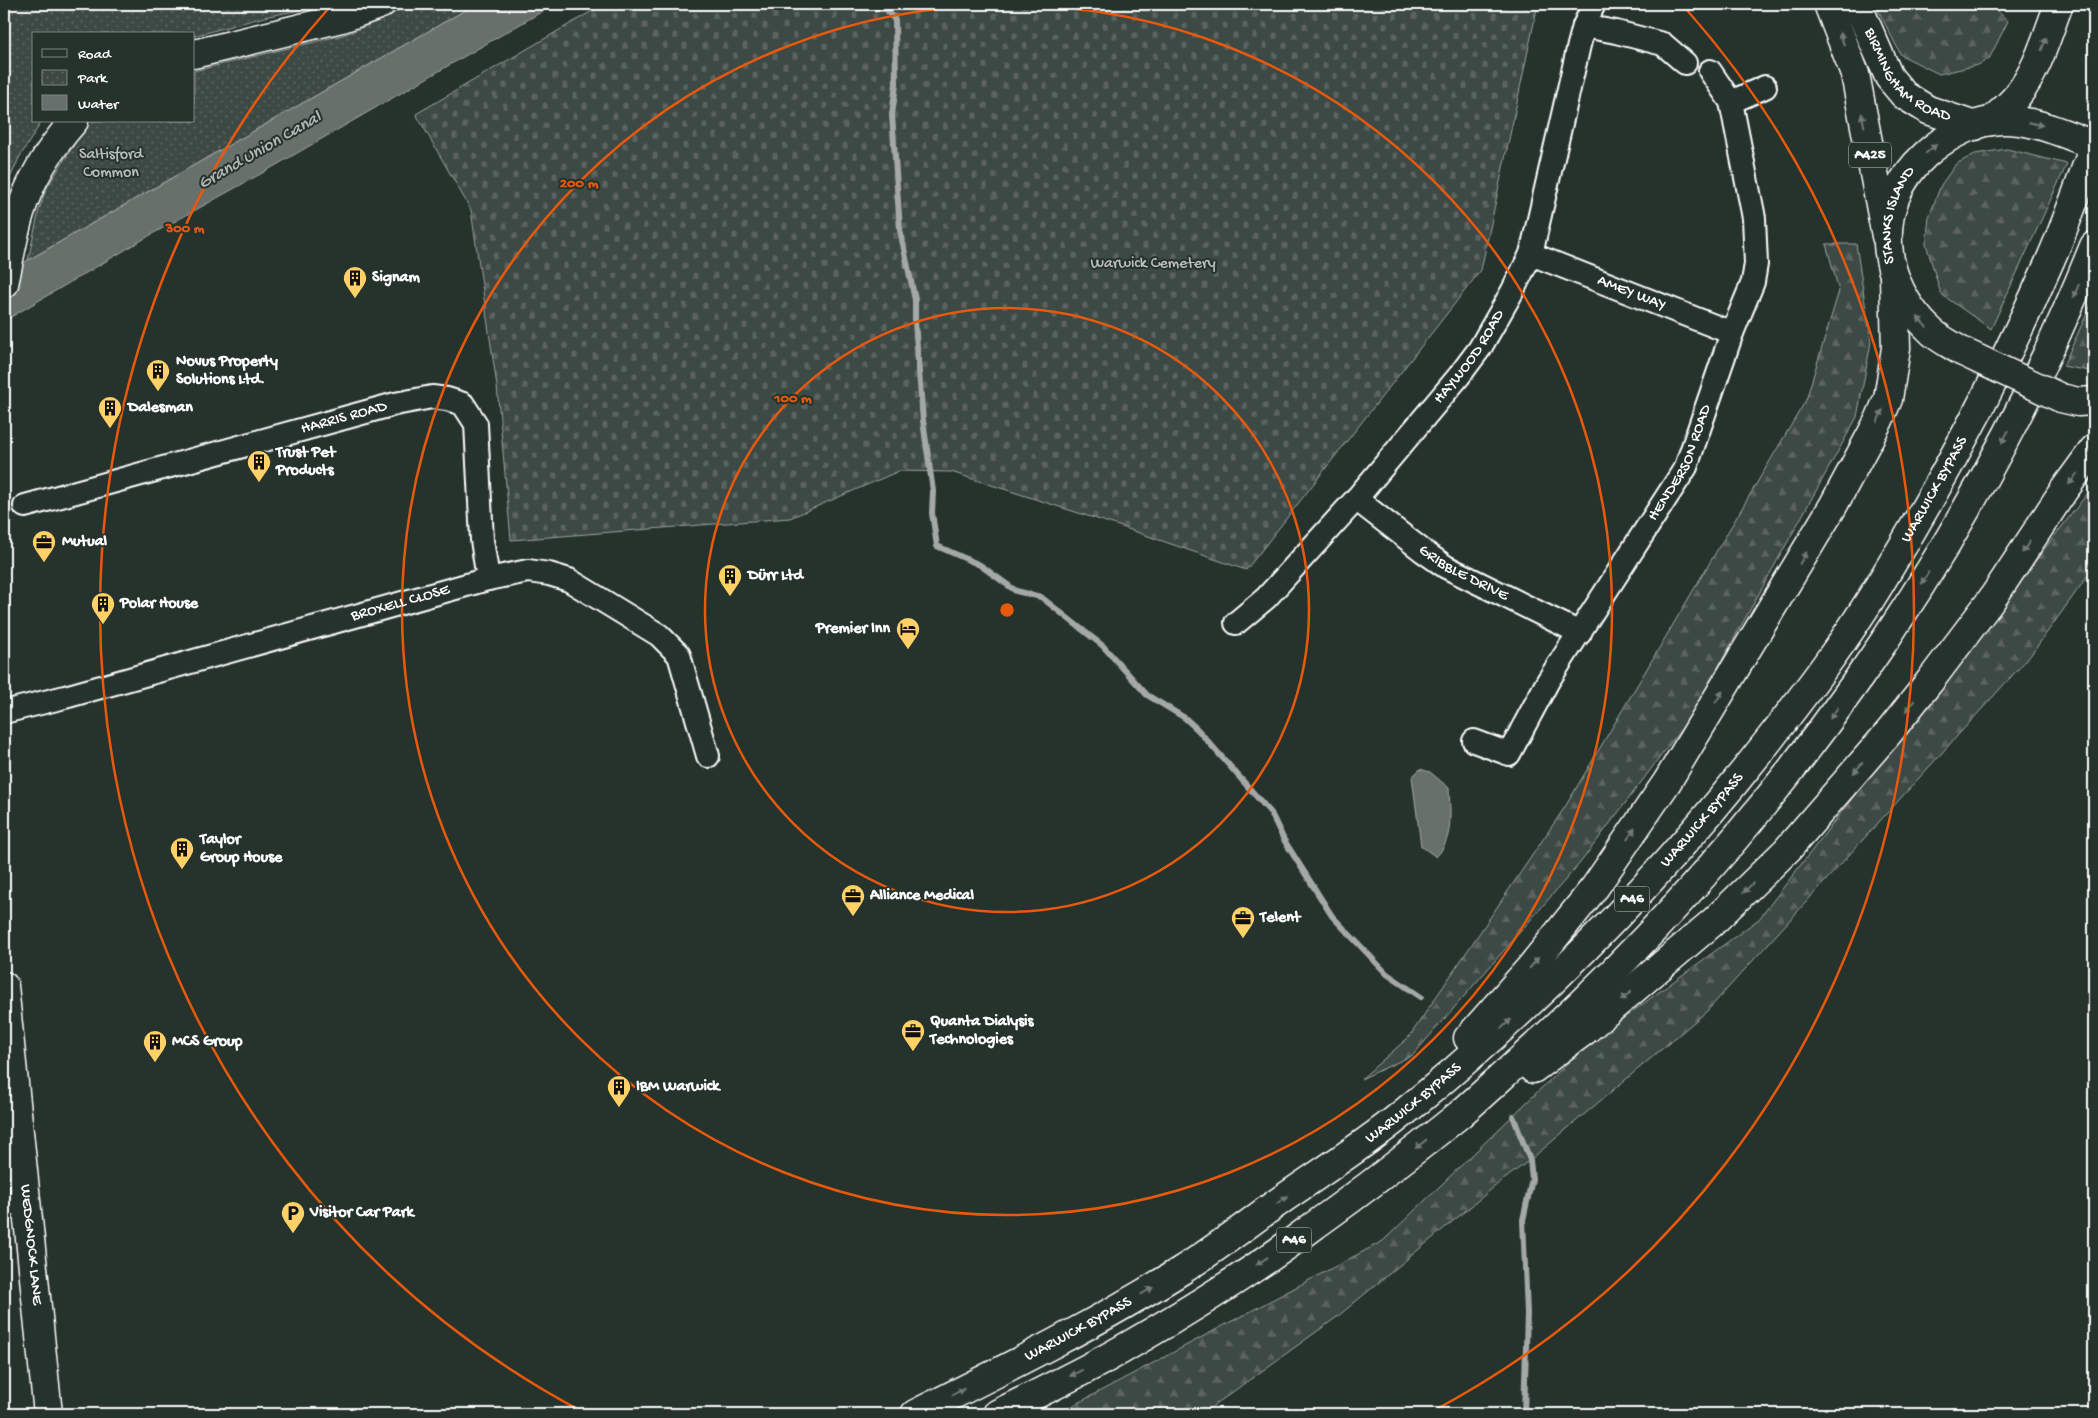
<svg xmlns="http://www.w3.org/2000/svg" width="2098" height="1418" font-family="'Gochi Hand',sans-serif">
  <style>
    .forest { fill: url(#forest-firs); stroke: #9ea4a2 }
    .cemetery { fill: url(#cemetery-stones); stroke: #9ea4a2 }
    .park { fill: url(#park-dots); stroke: #9ea4a2 }
    .water { fill: #67706c; stroke: #a4a9a7 }
    .lines { fill: none; stroke-linecap: round; stroke-linejoin: round }
    .stream { stroke: #a4a9a7; stroke-width: 6 }
    .street-casing { stroke: #fff; stroke-width: 26 }
    .secondary-casing { stroke: #fff; stroke-width: 31 }
    .primary-casing { stroke: #fff; stroke-width: 31 }
    .highway-casing { stroke: #fff; stroke-width: 31 }
    .street { stroke: #26332d; stroke-width: 22 }
    .secondary { stroke: #26332d; stroke-width: 28 }
    .primary { stroke: #26332d; stroke-width: 28 }
    .highway { stroke: #26332d; stroke-width: 28 }
    .highway-bridge-casing { stroke: #fff; stroke-width: 31; stroke-linecap: butt }
    .highway-bridge { stroke: #26332d; stroke-width: 28 }
    .oneway { fill: #727a76 }
    .ring { fill: none; stroke: #e8590c; stroke-width: 2.5 }
    .labels { text-anchor: middle; dominant-baseline: central; stroke-width: 4; stroke-linejoin: round; paint-order: stroke }
    .shield { fill: #26332d; stroke: #bec2c0; stroke-width: 1 }
    .shield-label { font-size: 15px; font-weight: bold; fill: #fff }
    .street-label { font-size: 16px; fill: #fff; stroke: #26332d }
    .park-label { font-size: 16px; fill: #bbbfbe; stroke: #26332d }
    .poi-label { font-size: 16px; font-weight: bold; fill: #fff; stroke: #26332d; text-anchor: start }
    .water-label { font-size: 18px; font-style: italic; fill: #b3b8b6; stroke: #26332d }
    .centre { fill: #e8590c; stroke: #26332d; stroke-width: 2.5 }
    .ring-label { font-size: 15px; text-anchor: middle; font-weight: bold; fill: #e8590c; stroke: #26332d; stroke-width: 4; stroke-linejoin: round; paint-order: stroke }
  </style>
  <defs>
    <pattern id="forest-firs" width="22" height="20" patternUnits="userSpaceOnUse" patternTransform="scale(1.25)"><rect width="22" height="20" fill="#3e4944"/><path d="M5 1l3.5 6h-7zM16 11l3.5 6h-7z" fill="#5b6460"/></pattern>
    <pattern id="cemetery-stones" width="16" height="16" patternUnits="userSpaceOnUse" patternTransform="scale(1.25)"><rect width="16" height="16" fill="#3e4944"/><path d="M2 7V4a2 2 0 0 1 4 0v3zM10 15v-3a2 2 0 0 1 4 0v3z" fill="#5b6460"/></pattern>
    <pattern id="park-dots" width="8" height="8" patternUnits="userSpaceOnUse" patternTransform="scale(1.25)"><rect width="8" height="8" fill="#3e4944"/><path d="M2 2h.1M6 6h.1" fill="none" stroke="#5b6460" stroke-width="1.8" stroke-linecap="round"/></pattern>
  </defs>
  <rect width="100%" height="100%" fill="#26332d"/>
  <filter id="ink" filterUnits="userSpaceOnUse"><feTurbulence type="fractalNoise" baseFrequency=".02" numOctaves="2"/><feDisplacementMap in="SourceGraphic" scale="10" xChannelSelector="R" yChannelSelector="G"/><feConvolveMatrix kernelMatrix="1 2 1 2 8 2 1 2 1" color-interpolation-filters="sRGB"/></filter>
  <g filter="url(#ink)">
    <g class="forest">
      <polygon points="1875,4 1990,4 2008,21 1989,59 1978,65 1939,74 1901,55"/>
      <polygon points="2007,149 2067,164 1991,329 1941,294 1926,244 1929,217 1941,185 1956,164 1975,154"/>
      <polygon points="1826,244 1856,244 1871,342 1857,417 1691,716 1580,863 1413,1055 1361,1079 1409,1037 1565,807 1806,400 1839,291"/>
      <polygon points="2094,298 2094,372 2063,366"/>
      <polygon points="2094,485 2094,567 2030,656 1707,1011 1530,1160 1499,1183 1337,1317 1202,1414 1057,1414 1383,1241 1584,1047 1759,919"/>
    </g>
    <polygon class="cemetery" points="604,4 1538,4 1481,270 1246,570 1122,527 951,472 899,471 790,518 511,540 497,386 471,210 416,114"/>
    <g class="park">
      <polygon points="4,4 331,4 264,17 194,36 194,34 34,34 34,121 42,121 19,158 4,192"/>
      <polygon points="410,4 476,4 28,260 39,210 46,189 89,121 194,121 194,71 343,35 384,19"/>
    </g>
    <g class="water">
      <polygon points="476,4 555,4 273,167 154,233 4,321 4,274"/>
      <path d="M1420,769L1430,772L1449,788C1450,812 1454,839 1436,857L1421,846L1412,777Z"/>
    </g>
    <g class="lines">
      <g class="stream">
        <polyline points="873,4 877,9 886,9 895,20 896,84 892,115 900,230 915,300 915,322 923,421 933,491 932,513 937,546 980,565 1016,591 1041,597 1103,646 1147,695 1185,718 1198,730 1271,813 1284,840 1332,916 1387,974 1421,997"/>
        <polyline points="1513,1116 1530,1160 1532,1179 1523,1220 1527,1313 1524,1414"/>
      </g>
      <g class="street-casing">
        <g id="street">
          <polyline points="1584,26 1616,32 1663,44 1685,63"/>
          <polyline points="1731,102 1765,87"/>
          <path id="s1" d="M1531,254L1732,333"/>
          <path id="s2" d="M1356,499L1423,551L1446,567L1580,633"/>
          <path id="s3" d="M25,506L395,404L432,397L447,399L463,404L476,424L482,540L488,579"/>
          <path id="s4" d="M1236,623L1266,598L1356,499L1459,376L1480,348L1512,292L1531,254L1579,45L1584,26L1594,4"/>
          <path id="s5" d="M4,712L65,697L488,579L528,571L549,574L569,580L659,635L679,655L708,756"/>
          <path id="s6" d="M1474,741L1509,754L1548,681L1686,467L1732,333L1753,282L1756,264L1754,218L1731,102L1710,71"/>
          <polyline points="4,1204 27,1202"/>
        </g>
      </g>
      <g class="secondary-casing">
        <g id="secondary">
          <polyline points="194,54 342,18 381,4"/>
          <path d="M4,284C9,261 13,236 20,213C30,180 51,147 74,121"/>
          <path id="s7" d="M4,986L48,1414"/>
        </g>
      </g>
      <g class="primary-casing">
        <g id="primary">
          <polyline points="1828,4 1855,74 1886,236"/>
          <path id="s8" d="M1857,4L1889,77L1904,95L1928,110L1975,126"/>
        </g>
      </g>
      <g class="highway-casing">
        <g id="highway">
          <path d="M1991,121C2000,113 2009,106 2017,96C2038,70 2047,35 2059,4"/>
          <path id="s9" d="M1961,351C1952,345 1941,340 1932,332C1879,284 1870,205 1925,155C1941,140 1970,123 1992,121C2027,116 2062,133 2094,145"/>
          <polyline points="2061,398 2078,402 2094,401"/>
          <polyline points="1468,1038 1530,968 1595,887 1667,782 1833,506 1879,420 1888,399 1896,348 1894,277"/>
          <polyline points="1533,1069 1587,1029 1713,922 1787,850 1890,731 1930,681 1992,599 2064,490 2094,449"/>
          <path id="s10" d="M915,1414C1005,1369 1096,1324 1182,1270C1217,1248 1250,1222 1284,1198C1323,1171 1364,1145 1401,1115C1537,1005 1661,878 1769,740C1807,691 1846,640 1878,587C1942,483 2000,375 2049,263C2066,225 2079,185 2094,147"/>
          <path d="M997,1414C1038,1393 1081,1373 1121,1350C1187,1312 1254,1271 1315,1225C1364,1190 1412,1153 1459,1115C1480,1097 1500,1078 1520,1060C1769,836 1970,556 2094,246"/>
        </g>
      </g>
      <use href="#street" class="street"/>
      <use href="#secondary" class="secondary"/>
      <use href="#primary" class="primary"/>
      <use href="#highway" class="highway"/>
      <g class="highway-bridge-casing">
        <polyline id="highway-bridge" points="1961,351 2061,398"/>
      </g>
      <use href="#highway-bridge" class="highway-bridge"/>
    </g>
    <defs><path id="oneway-solid" d="M-6-.8H1V-3.2L6.5 0L1 3.2V.8H-6Z" transform="scale(1.25)"/></defs>
    <g class="oneway">
      <use href="#oneway-solid" transform="translate(1842 39) rotate(-109)"/>
      <use href="#oneway-solid" transform="translate(2044 44) rotate(-69)"/>
      <use href="#oneway-solid" transform="translate(1863 120) rotate(-101)"/>
      <use href="#oneway-solid" transform="translate(2036 124) rotate(13)"/>
      <use href="#oneway-solid" transform="translate(1931 149) rotate(-39)"/>
      <use href="#oneway-solid" transform="translate(2076 291) rotate(114)"/>
      <use href="#oneway-solid" transform="translate(1922 322) rotate(-132)"/>
      <use href="#oneway-solid" transform="translate(1880 416) rotate(-66)"/>
      <use href="#oneway-solid" transform="translate(2005 437) rotate(118)"/>
      <use href="#oneway-solid" transform="translate(2073 479) rotate(127)"/>
      <use href="#oneway-solid" transform="translate(2026 547) rotate(124)"/>
      <use href="#oneway-solid" transform="translate(1803 558) rotate(-60)"/>
      <use href="#oneway-solid" transform="translate(1925 578) rotate(121)"/>
      <use href="#oneway-solid" transform="translate(1719 697) rotate(-59)"/>
      <use href="#oneway-solid" transform="translate(1910 706) rotate(129)"/>
      <use href="#oneway-solid" transform="translate(1834 713) rotate(125)"/>
      <use href="#oneway-solid" transform="translate(1858 768) rotate(131)"/>
      <use href="#oneway-solid" transform="translate(1631 834) rotate(-56)"/>
      <use href="#oneway-solid" transform="translate(1748 888) rotate(136)"/>
      <use href="#oneway-solid" transform="translate(1534 963) rotate(-50)"/>
      <use href="#oneway-solid" transform="translate(1626 996) rotate(140)"/>
      <use href="#oneway-solid" transform="translate(1506 1024) rotate(-43)"/>
      <use href="#oneway-solid" transform="translate(1421 1144) rotate(142)"/>
      <use href="#oneway-solid" transform="translate(1282 1200) rotate(-35)"/>
      <use href="#oneway-solid" transform="translate(1262 1261) rotate(146)"/>
      <use href="#oneway-solid" transform="translate(1147 1291) rotate(-30)"/>
      <use href="#oneway-solid" transform="translate(1076 1373) rotate(153)"/>
      <use href="#oneway-solid" transform="translate(958 1392) rotate(-27)"/>
    </g>
  </g>
  <g class="ring">
    <circle cx="1007" cy="610" r="302"/>
    <circle cx="1007" cy="610" r="605"/>
    <path d="M581 1411A907 907 0 0 1 328 9M1686 9A907 907 0 0 1 1433 1411"/>
  </g>
  <defs>
    <g id="building-pin" transform="scale(1.25)"><path d="M0 17L-7.5 6A9.5 9.5 0 1 1 7.5 6Z" fill="#ffd166" stroke="#26332d"/><path d="M-4-6H4V6H1V3H-1V6H-4ZM-2.5-4.3h1.7v1.8h-1.7ZM.8-4.3h1.7v1.8H.8ZM-2.5-1h1.7V.8h-1.7ZM.8-1h1.7V.8H.8Z" fill="#111"/></g>
    <g id="office-pin" transform="scale(1.25)"><path d="M0 17L-7.5 6A9.5 9.5 0 1 1 7.5 6Z" fill="#ffd166" stroke="#26332d"/><path d="M-6-3h4V-5.5h4V-3h4V5H-6ZM-1-4.5V-3h2v-1.5ZM-6 0V1H6V0Z" fill="#111"/></g>
    <g id="hotel-pin" transform="scale(1.25)"><path d="M0 17L-7.5 6A9.5 9.5 0 1 1 7.5 6Z" fill="#ffd166" stroke="#26332d"/><path d="M-6-4.5h1.5V1H6V5H4.5V3h-9V5H-6ZM-4 0a1.8 1.8 0 1 1 3.6 0ZM.5 0V-2.5h3Q6-2.5 6 0Z" fill="#111"/></g>
    <g id="parking-pin" transform="scale(1.25)"><path d="M0 17L-7.5 6A9.5 9.5 0 1 1 7.5 6Z" fill="#ffd166" stroke="#26332d"/><path d="M-3.5-5.5H1a3.5 3.5 0 0 1 0 7H-1V5.5H-3.5ZM-1-3.4V-.6H.8a1.4 1.4 0 0 0 0-2.8Z" fill="#111"/></g>
  </defs>
  <g fill-rule="evenodd">
    <use href="#building-pin" x="355" y="278"/>
    <use href="#building-pin" x="158" y="371"/>
    <use href="#building-pin" x="110" y="408"/>
    <use href="#building-pin" x="259" y="462"/>
    <use href="#office-pin" x="44" y="542"/>
    <use href="#building-pin" x="730" y="576"/>
    <use href="#building-pin" x="103" y="604"/>
    <use href="#hotel-pin" x="908" y="629"/>
    <use href="#building-pin" x="182" y="849"/>
    <use href="#office-pin" x="853" y="896"/>
    <use href="#office-pin" x="1243" y="918"/>
    <use href="#office-pin" x="913" y="1031"/>
    <use href="#building-pin" x="155" y="1042"/>
    <use href="#building-pin" x="619" y="1087"/>
    <use href="#parking-pin" x="293" y="1213"/>
  </g>
  <g class="labels">
    <g class="shield">
      <rect x="1849" y="142.5" width="42" height="25" rx="4"/>
      <rect x="1614.5" y="886.5" width="35" height="25" rx="4"/>
      <rect x="1276.5" y="1227.5" width="35" height="25" rx="4"/>
    </g>
    <g class="shield-label">
      <text x="1870" y="155">A425</text>
      <text x="1632" y="899">A46</text>
      <text x="1294" y="1240">A46</text>
    </g>
    <g class="street-label">
      <text stroke="none"><textPath href="#s8" startOffset="91">BIRMINGHAM ROAD</textPath></text>
      <text stroke="none"><textPath href="#s9" startOffset="166">STANKS ISLAND</textPath></text>
      <text stroke="none"><textPath href="#s1" startOffset="108">AMEY WAY</textPath></text>
      <text stroke="none"><textPath href="#s4" startOffset="355">HAYWOOD ROAD</textPath></text>
      <text stroke="none"><textPath href="#s3" startOffset="331">HARRIS ROAD</textPath></text>
      <text stroke="none"><textPath href="#s6" startOffset="376">HENDERSON ROAD</textPath></text>
      <text stroke="none"><textPath href="#s10" startOffset="1399">WARWICK BYPASS</textPath></text>
      <text stroke="none"><textPath href="#s2" startOffset="131">GRIBBLE DRIVE</textPath></text>
      <text stroke="none"><textPath href="#s5" startOffset="411">BROXELL CLOSE</textPath></text>
      <text stroke="none"><textPath href="#s10" startOffset="994">WARWICK BYPASS</textPath></text>
      <text stroke="none"><textPath href="#s10" startOffset="589">WARWICK BYPASS</textPath></text>
      <text stroke="none"><textPath href="#s7" startOffset="260">WEDGNOCK LANE</textPath></text>
      <text stroke="none"><textPath href="#s10" startOffset="184">WARWICK BYPASS</textPath></text>
    </g>
    <g class="park-label">
      <text x="111" y="155">Saltisford<tspan x="111" dy="18">Common</tspan></text>
      <text x="1153" y="264">Warwick Cemetery</text>
    </g>
    <g class="poi-label">
      <text x="372" y="278">Signam</text>
      <text x="176" y="362">Novus Property<tspan x="176" dy="18">Solutions Ltd.</tspan></text>
      <text x="128" y="408">Dalesman</text>
      <text x="276" y="453">Trust Pet<tspan x="276" dy="18">Products</tspan></text>
      <text x="62" y="542">Mutual</text>
      <text x="748" y="576">Dürr Ltd</text>
      <text x="120" y="604">Polar House</text>
      <text x="890" y="629" text-anchor="end">Premier Inn</text>
      <text x="200" y="840">Taylor<tspan x="200" dy="18">Group House</tspan></text>
      <text x="870" y="896">Alliance Medical</text>
      <text x="1260" y="918">Telent</text>
      <text x="930" y="1022">Quanta Dialysis<tspan x="930" dy="18">Technologies</tspan></text>
      <text x="172" y="1042">MCS Group</text>
      <text x="636" y="1087">IBM Warwick</text>
      <text x="310" y="1213">Visitor Car Park</text>
    </g>
    <g class="water-label">
      <text transform="translate(260 151) rotate(-30)">Grand Union Canal</text>
    </g>
  </g>
  <circle cx="1007" cy="610" r="8" class="centre"/>
  <g class="ring-label">
    <text x="579" y="187">200 m</text>
    <text x="185" y="232">300 m</text>
    <text x="793" y="402">100 m</text>
  </g>
  <rect width="2098" height="1418" fill="none" stroke="#26332d" stroke-width="20"/>
  <rect x="10" y="10" width="2078" height="1398" fill="none" stroke="#fff" stroke-width="2" filter="url(#ink)"/>
  <rect x="32" y="32" width="162" height="90" fill="#26332d" stroke="#7d8581"/>
  <rect x="42" y="49" width="25" height="8" fill="#26332d" stroke="#7d8581"/>
  <text x="78" y="58" font-size="15" fill="#ffffff">Road</text>
  <rect x="42" y="70" width="25" height="15" fill="url(#park-dots)" stroke="#7d8581"/>
  <text x="78" y="82" font-size="15" fill="#ffffff">Park</text>
  <rect x="42" y="95" width="25" height="15" fill="#67706c" stroke="#7d8581"/>
  <text x="78" y="108" font-size="15" fill="#ffffff">Water</text>
</svg>
